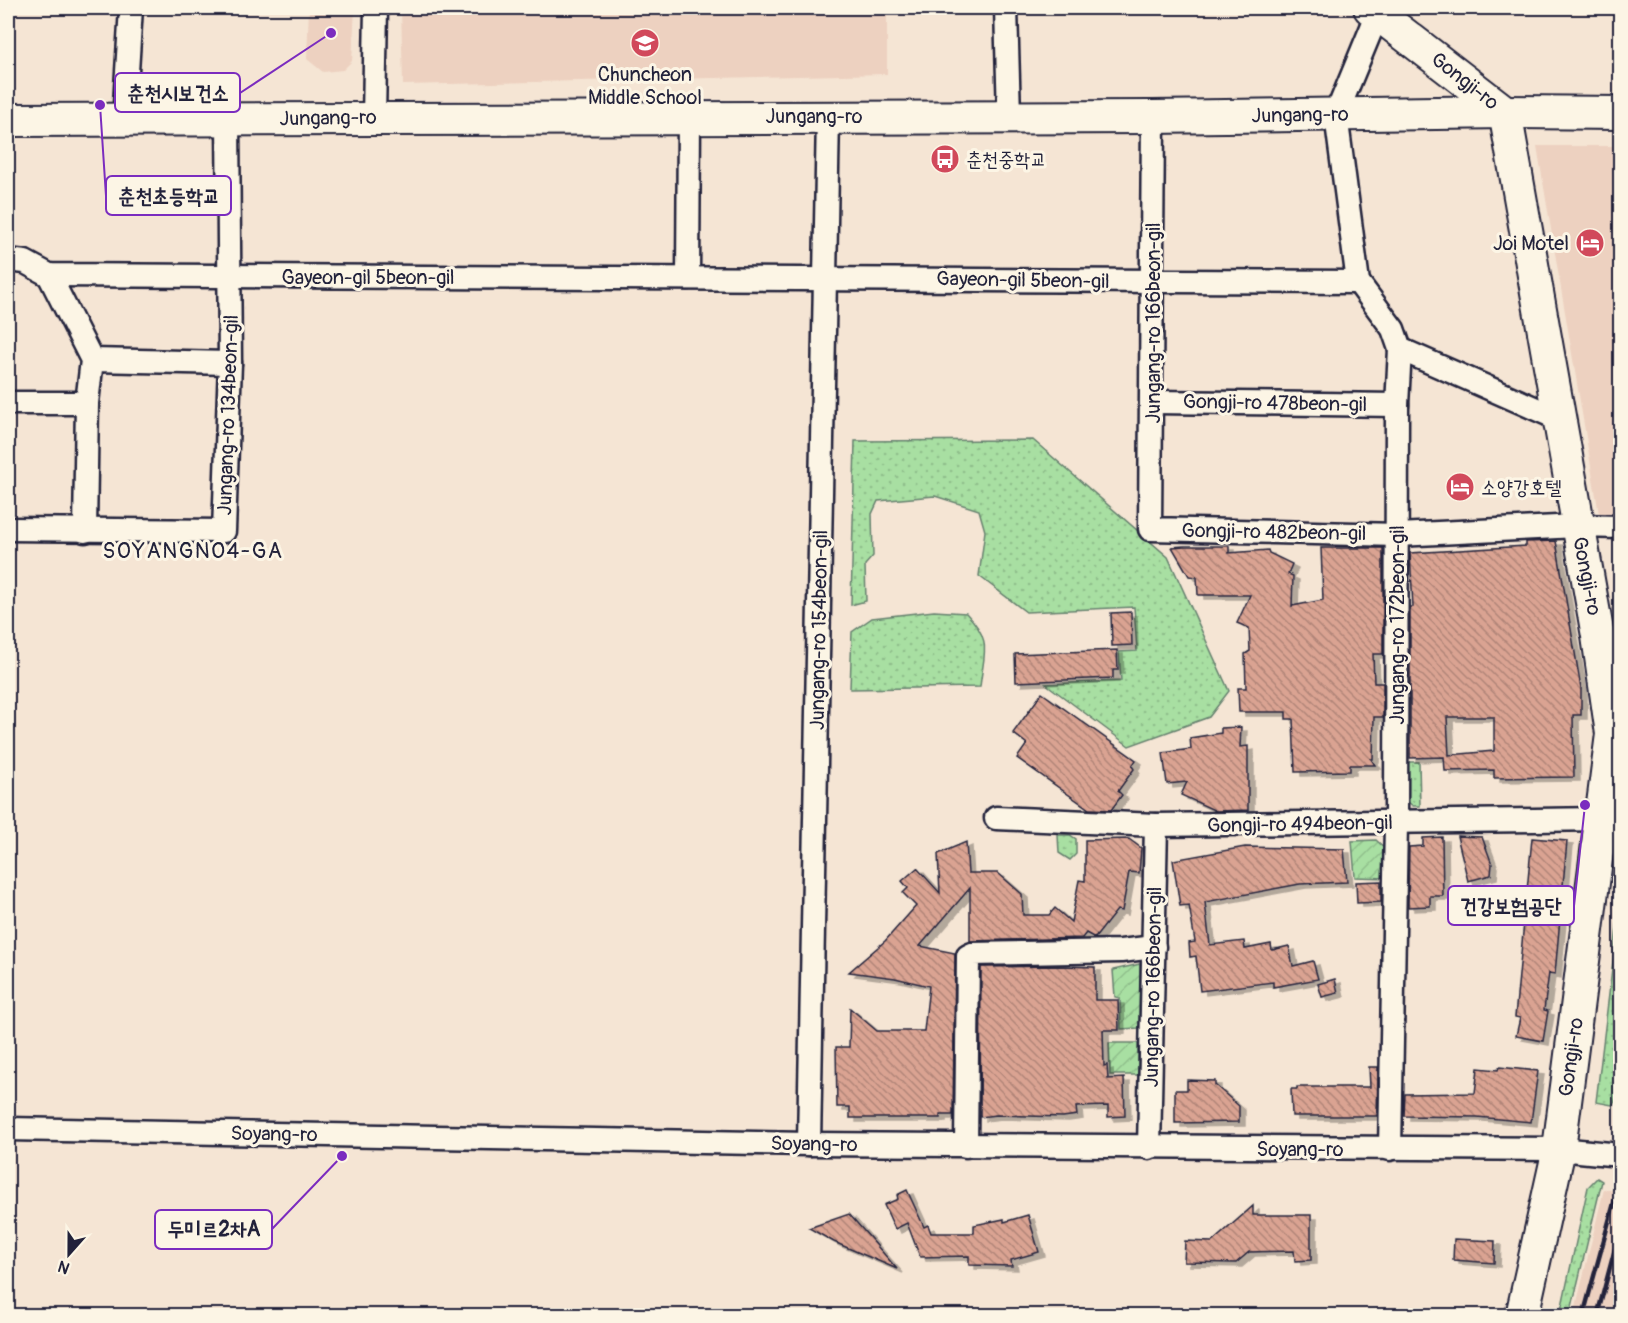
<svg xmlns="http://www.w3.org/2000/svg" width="1628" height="1323" font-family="Pangolin,'Poor Story',sans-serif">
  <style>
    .built { fill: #edd1c0 }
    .grass { fill: url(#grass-dots); stroke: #65806e; stroke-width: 1.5 }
    .garden { fill: url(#garden-furrows); stroke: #65806e; stroke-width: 1.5 }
    .building { fill: url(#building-back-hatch); stroke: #22223b; stroke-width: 1.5; fill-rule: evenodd; filter: url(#shadow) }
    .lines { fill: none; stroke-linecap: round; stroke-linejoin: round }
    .street-casing { stroke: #22223b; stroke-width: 27 }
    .secondary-casing { stroke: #22223b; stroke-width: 36 }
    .street { stroke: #fcf5e5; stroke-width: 22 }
    .secondary { stroke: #fcf5e5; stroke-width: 32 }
    .rail { stroke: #22223b; stroke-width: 4.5 }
    .labels { text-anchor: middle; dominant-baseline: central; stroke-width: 6; stroke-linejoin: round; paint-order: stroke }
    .poi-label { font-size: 20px; fill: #22223b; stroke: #fcf5e5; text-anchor: start }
    .street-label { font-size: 20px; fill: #22223b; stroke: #fcf5e5 }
    .quarter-label { font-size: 22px; letter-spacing: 1.5px; fill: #22223b; stroke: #fcf5e5 }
    .leader { fill: none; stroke: #7b2cbf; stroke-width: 2 }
    .callout-dot { fill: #7b2cbf; stroke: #fcf5e5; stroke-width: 2 }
    .callout { fill: #fcf5e5; stroke: #7b2cbf; stroke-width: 2 }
    .callout-label { font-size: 21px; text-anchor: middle; font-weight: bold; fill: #22223b }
  </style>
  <defs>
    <pattern id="grass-dots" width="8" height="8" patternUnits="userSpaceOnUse" patternTransform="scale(1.5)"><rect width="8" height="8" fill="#a8dfa2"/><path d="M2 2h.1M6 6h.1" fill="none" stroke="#90bf8c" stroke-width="1.8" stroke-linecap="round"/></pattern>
    <pattern id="garden-furrows" width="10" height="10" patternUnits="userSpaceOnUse" patternTransform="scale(1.5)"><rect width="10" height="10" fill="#a8dfa2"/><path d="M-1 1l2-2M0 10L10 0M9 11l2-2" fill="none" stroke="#90bf8c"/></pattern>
    <pattern id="building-back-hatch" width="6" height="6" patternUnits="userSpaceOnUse" patternTransform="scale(1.5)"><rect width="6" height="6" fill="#daa392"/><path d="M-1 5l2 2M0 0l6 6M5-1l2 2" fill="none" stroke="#b08478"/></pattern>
    <filter id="shadow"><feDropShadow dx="6" dy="4" stdDeviation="0" flood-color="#0004"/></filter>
  </defs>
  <rect width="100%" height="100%" fill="#f5e5d4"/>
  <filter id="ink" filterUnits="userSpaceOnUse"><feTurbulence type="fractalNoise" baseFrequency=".0167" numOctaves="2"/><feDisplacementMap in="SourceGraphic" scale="12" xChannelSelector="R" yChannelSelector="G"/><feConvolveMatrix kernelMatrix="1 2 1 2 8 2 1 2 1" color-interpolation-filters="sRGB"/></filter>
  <g filter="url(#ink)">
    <g class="built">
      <polygon points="309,8 355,8 352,61 343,70 323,72 307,59"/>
      <polygon points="401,8 887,8 887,74 403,85"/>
      <polygon points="1537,146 1620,146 1620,512 1599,514"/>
      <polygon points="1604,1189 1620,1192 1620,1299 1615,1315 1574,1315"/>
    </g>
    <g class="grass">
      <polygon points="1033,440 1168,557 1229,691 1209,717 1129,746 1046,684 1121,681 1119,652 1137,651 1134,607 1026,612 979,576 985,531 979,510 935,496 878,501 872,514 873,556 865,565 866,601 851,605 855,441"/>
      <path d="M934,611L966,613C993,641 984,651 980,687L850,689L852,632L872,618Z"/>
      <polygon points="1407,762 1419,762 1420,806 1413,806 1408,802"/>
      <polygon points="1058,835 1070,835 1076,839 1076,854 1070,860 1059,853"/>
      <polygon points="1620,903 1620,1076 1615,1102 1612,1105 1596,1102"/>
      <polygon points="1597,1178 1602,1181 1570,1315 1560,1315 1588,1187"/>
    </g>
    <g class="garden">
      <polygon points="1376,840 1387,850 1387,878 1355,877 1352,841"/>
      <polygon points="1140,964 1139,1028 1121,1029 1120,998 1115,997 1113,970"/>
      <polygon points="1109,1043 1138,1043 1138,1075 1110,1075"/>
    </g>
    <g class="building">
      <path d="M1556,541L1581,688V715H1573L1574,777L1494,778V770L1445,771L1444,757L1410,758V607H1413L1410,553L1526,546V542ZM1447,717H1494V751L1449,755Z"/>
      <polygon points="1184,546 1229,546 1229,553 1268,550 1269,553 1292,564 1288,574 1293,576 1292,606 1323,600 1321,548 1383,548 1383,654 1373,654 1374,683 1383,683 1383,717 1374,717 1373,759 1371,759 1375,765 1350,765 1350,771 1295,772 1293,719 1286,719 1286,712 1239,712 1238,688 1246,688 1245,654 1250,651 1249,628 1237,623 1250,595 1198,595 1197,577 1189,576 1172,547"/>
      <polygon points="1131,612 1132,645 1112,646 1111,613"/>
      <polygon points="1117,650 1118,670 1113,670 1113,678 1016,682 1015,654"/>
      <polygon points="1042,693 1136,760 1132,766 1134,769 1118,791 1122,795 1111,810 1089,809 1017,758 1027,744 1013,733"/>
      <polygon points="1241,727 1240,747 1248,746 1248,810 1216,811 1181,795 1187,782 1167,784 1163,753 1191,749 1190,738 1221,733 1221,728"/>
      <polygon points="1457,836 1482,837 1492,864 1491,875 1468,881"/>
      <polygon points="1442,837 1443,896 1430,896 1430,906 1408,907 1409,847 1423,846 1423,838"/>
      <polygon points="1532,838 1567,841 1555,974 1549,973 1544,1010 1548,1011 1543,1041 1516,1036 1520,1018 1515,1017"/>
      <polygon points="1129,839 1141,848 1139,873 1129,872 1122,911 1117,910 1095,938 1086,933 1082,938 970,941 970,888 920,946 955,953 953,1115 940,1115 940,1118 850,1118 850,1107 837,1107 836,1047 849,1047 850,1008 877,1031 924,1031 929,986 895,978 849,972 885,941 916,906 903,893 908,888 902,881 917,868 940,893 938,854 966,842 968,873 998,873 1022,894 1023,915 1049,915 1055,908 1071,922 1079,880 1085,881 1085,840"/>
      <polygon points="1245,847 1344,849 1347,882 1300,884 1205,902 1210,945 1244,941 1245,949 1271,944 1272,950 1289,946 1293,966 1313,961 1318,979 1273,987 1273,982 1200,991 1196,956 1190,957 1189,943 1195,942 1189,905 1180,906 1173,860"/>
      <polygon points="1381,881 1381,902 1357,903 1356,882"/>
      <polygon points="1059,966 1095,967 1095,1000 1118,1000 1119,1030 1103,1030 1104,1066 1107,1065 1108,1079 1124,1078 1125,1116 1108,1117 1108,1106 1076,1107 1077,1115 1063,1117 996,1115 980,1117 981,967"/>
      <polygon points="1335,979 1338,993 1322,997 1318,984"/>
      <polygon points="1369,1067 1378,1067 1377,1116 1292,1116 1291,1089 1297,1089 1297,1087 1370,1087"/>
      <polygon points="1499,1067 1538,1071 1531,1122 1477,1117 1404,1116 1405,1094 1475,1093 1478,1068 1498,1070"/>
      <polygon points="1187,1080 1215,1081 1215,1085 1239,1106 1239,1122 1175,1123 1175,1090 1187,1090"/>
      <polygon points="907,1190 924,1227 928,1225 931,1233 974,1233 974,1225 1004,1219 1004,1222 1028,1215 1039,1252 1011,1260 1012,1266 969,1265 969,1256 920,1257 907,1223 895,1229 884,1205 898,1199 897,1195"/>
      <polygon points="1253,1206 1253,1215 1311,1215 1311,1260 1295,1261 1294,1251 1249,1252 1236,1263 1184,1262 1185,1241 1212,1242"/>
      <polygon points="849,1214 871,1239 897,1269 834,1242 809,1228"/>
      <polygon points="1454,1239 1495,1241 1494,1263 1453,1260"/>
    </g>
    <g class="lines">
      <g class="street-casing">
        <g id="street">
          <polyline points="1006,8 1009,116"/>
          <polyline points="1380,8 1336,115 1358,282 1393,329 1400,349 1397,405 1396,823 1390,1149"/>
          <polyline points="1153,117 1150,529 1398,535 1577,526 1620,527"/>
          <polyline points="374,118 376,8"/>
          <polyline points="124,119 131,8"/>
          <polyline points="8,260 25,262 49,275 1358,282"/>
          <polyline points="49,275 92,360 87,403 85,531"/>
          <polyline points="688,278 689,116"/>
          <polyline points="1400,349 1559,419"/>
          <polyline points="92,360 230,363"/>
          <polyline points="1153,402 1397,405"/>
          <polyline points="8,403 87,403"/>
          <polyline points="8,529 224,531 230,363 228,119"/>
          <polyline points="996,818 1156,825 1603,819"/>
          <polyline points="8,1129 809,1144 1559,1149 1620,1155"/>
          <polyline points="809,1144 828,116"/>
          <polyline points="966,1146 968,956 972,954 1121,951 1154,947"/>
          <polyline points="1149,1148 1156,825"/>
        </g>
      </g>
      <g class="secondary-casing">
        <g id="secondary">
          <polyline points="1370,8 1505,112 1598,636 1612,734 1559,1149 1522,1316"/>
          <polyline points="8,120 1153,117 1505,112 1620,113"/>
        </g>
      </g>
      <use href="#street" class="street"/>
      <use href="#secondary" class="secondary"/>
      <g class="rail">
        <polyline points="1583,1316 1620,1181"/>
        <polyline points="1597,1316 1620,1230"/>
      </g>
    </g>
  </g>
  <defs>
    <g id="school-disc" transform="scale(1.5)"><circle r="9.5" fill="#d1495b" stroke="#fcf5e5"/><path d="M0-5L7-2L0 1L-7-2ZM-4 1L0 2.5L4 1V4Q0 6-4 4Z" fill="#fff"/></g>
    <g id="bus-disc" transform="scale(1.5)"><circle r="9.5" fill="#d1495b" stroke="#fcf5e5"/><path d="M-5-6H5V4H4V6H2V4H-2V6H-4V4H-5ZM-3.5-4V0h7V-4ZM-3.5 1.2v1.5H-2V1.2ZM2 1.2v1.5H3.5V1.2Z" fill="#fff"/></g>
    <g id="hotel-disc" transform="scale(1.5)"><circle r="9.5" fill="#d1495b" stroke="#fcf5e5"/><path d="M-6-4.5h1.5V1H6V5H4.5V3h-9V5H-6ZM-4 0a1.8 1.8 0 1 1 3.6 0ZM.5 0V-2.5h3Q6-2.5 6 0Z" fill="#fff"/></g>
  </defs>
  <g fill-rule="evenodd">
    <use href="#school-disc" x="645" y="43"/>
    <use href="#bus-disc" x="945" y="159"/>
    <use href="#hotel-disc" x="1590" y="243"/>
    <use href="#hotel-disc" x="1460" y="487"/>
  </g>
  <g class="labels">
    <g class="poi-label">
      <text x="645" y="74" text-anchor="middle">Chuncheon<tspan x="645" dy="23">Middle School</tspan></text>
      <text x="966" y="159">춘천중학교</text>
      <text x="1569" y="243" text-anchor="end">Joi Motel</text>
      <text x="1481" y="487">소양강호텔</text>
    </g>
    <g class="street-label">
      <text transform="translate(1465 81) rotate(38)">Gongji-ro</text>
      <text transform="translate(1300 115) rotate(-1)">Jungang-ro</text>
      <text x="814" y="116">Jungang-ro</text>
      <text transform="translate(328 118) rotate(-1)">Jungang-ro</text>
      <text x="368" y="277">Gayeon-gil 5beon-gil</text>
      <text transform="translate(1023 280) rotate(1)">Gayeon-gil 5beon-gil</text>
      <text transform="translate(1153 323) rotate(-90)">Jungang-ro 166beon-gil</text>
      <text transform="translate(1275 403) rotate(1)">Gongji-ro 478beon-gil</text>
      <text transform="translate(228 415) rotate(-88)">Jungang-ro 134beon-gil</text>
      <text transform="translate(1274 532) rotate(1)">Gongji-ro 482beon-gil</text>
      <text transform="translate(1587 576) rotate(79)">Gongji-ro</text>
      <text transform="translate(1397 625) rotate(-90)">Jungang-ro 172beon-gil</text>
      <text transform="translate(819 630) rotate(-89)">Jungang-ro 154beon-gil</text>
      <text transform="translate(1300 824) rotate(-1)">Gongji-ro 494beon-gil</text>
      <text transform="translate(1153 987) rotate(-89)">Jungang-ro 166beon-gil</text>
      <text transform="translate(1571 1057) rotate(-82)">Gongji-ro</text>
      <text transform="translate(274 1134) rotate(1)">Soyang-ro</text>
      <text transform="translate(814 1144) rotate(1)">Soyang-ro</text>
      <text x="1300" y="1149">Soyang-ro</text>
    </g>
    <g class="quarter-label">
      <text x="193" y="551">SOYANGNO4-GA</text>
    </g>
  </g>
  <path class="leader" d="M331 33L240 93M100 105L106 196M1585 805L1574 906M342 1156L272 1229"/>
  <g class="callout-dot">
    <circle cx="331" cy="33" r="6"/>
    <circle cx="100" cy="105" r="6"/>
    <circle cx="1585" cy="805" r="6"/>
    <circle cx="342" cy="1156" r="6"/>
  </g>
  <g class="callout">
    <rect x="115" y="73" width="125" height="39" rx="6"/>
    <rect x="106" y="176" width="125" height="39" rx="6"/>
    <rect x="1448" y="886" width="126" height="39" rx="6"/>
    <rect x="155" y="1210" width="117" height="39" rx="6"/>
  </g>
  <g class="callout-label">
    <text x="178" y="100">춘천시보건소</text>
    <text x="169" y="203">춘천초등학교</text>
    <text x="1511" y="913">건강보험공단</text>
    <text x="214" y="1236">두미르2차A</text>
  </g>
  <rect width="1628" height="1323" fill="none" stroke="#fcf5e5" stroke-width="30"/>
  <rect x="15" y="15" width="1598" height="1293" fill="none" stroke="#22223b" stroke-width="2" filter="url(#ink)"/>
  <g transform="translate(69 1254) rotate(201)" stroke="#fcf5e5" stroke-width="4.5" paint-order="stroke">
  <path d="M0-4.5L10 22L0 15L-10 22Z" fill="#22223b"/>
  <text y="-9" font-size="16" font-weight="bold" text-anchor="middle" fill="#22223b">N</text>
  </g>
</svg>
